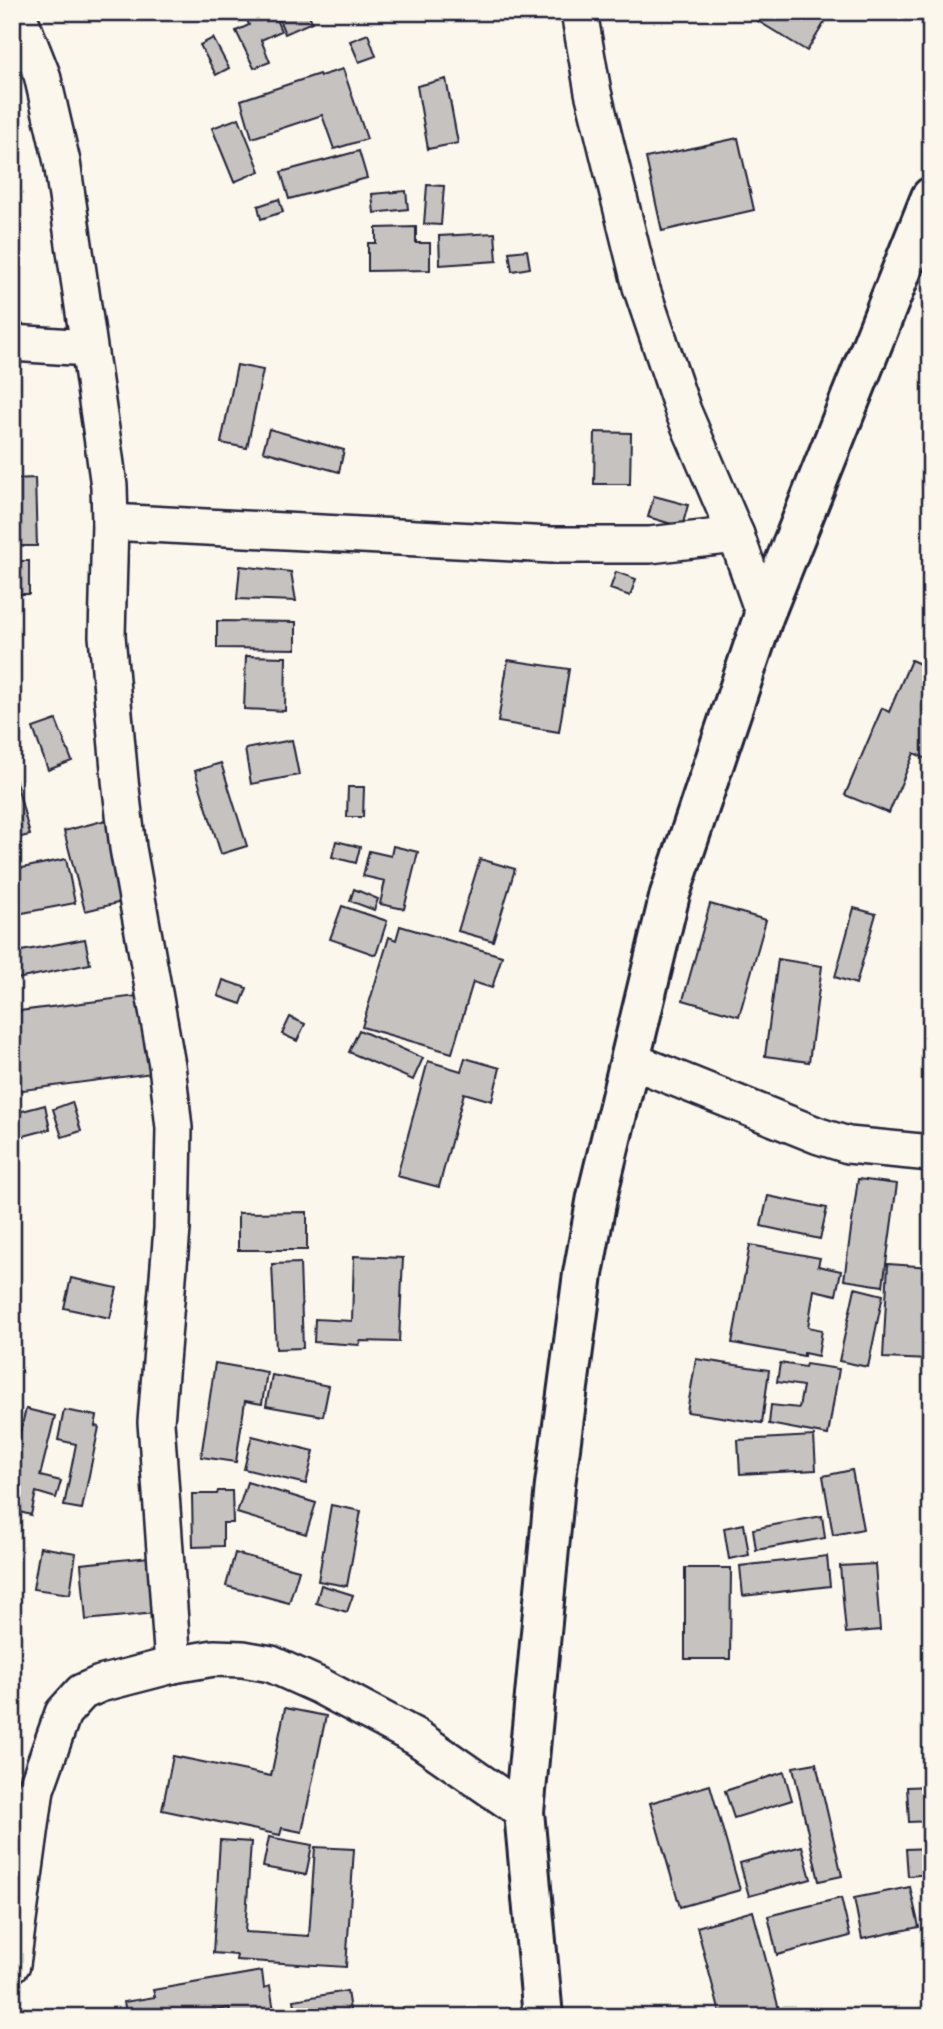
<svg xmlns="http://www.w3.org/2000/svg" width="943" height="2029" font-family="Kalam,sans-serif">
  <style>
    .building { fill: #c6c2c0; stroke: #22223b; stroke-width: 2 }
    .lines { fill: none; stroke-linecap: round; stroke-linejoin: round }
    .street-casing { stroke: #22223b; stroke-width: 40 }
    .secondary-casing { stroke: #22223b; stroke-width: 44 }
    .street { stroke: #fbf7ec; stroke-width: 35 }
    .secondary { stroke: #fbf7ec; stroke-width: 38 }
  </style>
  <rect width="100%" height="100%" fill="#fbf7ec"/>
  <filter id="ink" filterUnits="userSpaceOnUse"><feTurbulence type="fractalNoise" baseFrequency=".0143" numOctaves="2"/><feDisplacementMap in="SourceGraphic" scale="14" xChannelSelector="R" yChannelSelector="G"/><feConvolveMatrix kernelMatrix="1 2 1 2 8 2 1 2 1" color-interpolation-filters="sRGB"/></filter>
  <g filter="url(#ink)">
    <g class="building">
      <polygon points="244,12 273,12 281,31 261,40 270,62 254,68 236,31 249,25"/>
      <polygon points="276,12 308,12 312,22 285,34"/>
      <polygon points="743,12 831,12 807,51"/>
      <polygon points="368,34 376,56 359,62 350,41"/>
      <polygon points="213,38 229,68 216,75 200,45"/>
      <polygon points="343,69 367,139 334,149 322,115 252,138 241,100 319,74 320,76"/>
      <polygon points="446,79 458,143 428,149 417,86"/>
      <polygon points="239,118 260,171 234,182 212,128"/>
      <polygon points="738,138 754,210 662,231 646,158"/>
      <polygon points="359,151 367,178 289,199 281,172"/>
      <polygon points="427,185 444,186 441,225 424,224"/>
      <polygon points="406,191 408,209 374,213 372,194"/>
      <polygon points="279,199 283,212 261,219 258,206"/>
      <polygon points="416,227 416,243 430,243 430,270 368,271 368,243 376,243 376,228"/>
      <polygon points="495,233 497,261 440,265 439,236"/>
      <polygon points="527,250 530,268 512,271 509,252"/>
      <polygon points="237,365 263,370 247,448 221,443"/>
      <polygon points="12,415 17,449 12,450"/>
      <polygon points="269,429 344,450 339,472 263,451"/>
      <polygon points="595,432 631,433 630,484 594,484"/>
      <polygon points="35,478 37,546 12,546 12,479"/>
      <polygon points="654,496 688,505 682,527 648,517"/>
      <rect x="12" y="561" width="17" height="33"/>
      <polygon points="240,566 291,572 296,601 237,599"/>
      <polygon points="616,572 636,579 630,596 610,589"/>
      <polygon points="217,621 296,622 296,649 217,648"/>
      <polygon points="246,656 286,657 285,711 244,709"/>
      <polygon points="508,660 569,669 559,732 498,722"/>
      <polygon points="911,660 931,669 931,761 914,753 889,813 845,795 882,708 889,712"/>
      <polygon points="56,720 72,761 48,770 33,728"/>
      <polygon points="292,740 299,775 251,784 245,749"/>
      <polygon points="221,763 247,846 221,854 195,771"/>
      <polygon points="14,774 30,835 12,839 12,775"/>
      <polygon points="348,787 364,787 363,817 347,817"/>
      <polygon points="110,819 130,900 85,911 64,831"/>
      <polygon points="336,841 360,847 356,863 332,857"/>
      <polygon points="393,846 418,852 404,909 380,904 385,881 363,876 369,851 391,856"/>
      <polygon points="66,859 75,903 12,915 12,870"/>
      <polygon points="480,859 515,869 493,941 458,931"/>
      <polygon points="354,889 378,899 374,910 350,901"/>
      <polygon points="710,904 766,920 739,1016 683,1000"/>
      <polygon points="342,906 387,921 376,955 330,939"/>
      <polygon points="854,908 876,914 856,984 835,977"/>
      <polygon points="400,926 502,956 492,988 473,982 452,1053 362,1027 389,937 396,940"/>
      <polygon points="12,932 16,952 85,939 90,964 12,980"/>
      <polygon points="778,959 822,966 809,1062 765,1056"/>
      <polygon points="223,980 247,988 241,1004 218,996"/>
      <polygon points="144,995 153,1073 16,1091 12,1060 12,1012"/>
      <polygon points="290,1017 305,1024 297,1041 282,1034"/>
      <polygon points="359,1030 423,1058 413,1080 349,1052"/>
      <polygon points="465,1058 500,1068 492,1101 464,1093 439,1187 397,1176 428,1061 461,1071"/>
      <polygon points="72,1102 81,1131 62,1137 53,1109"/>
      <polygon points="45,1105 50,1129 20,1137 15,1113"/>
      <polygon points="858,1179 897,1184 883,1286 844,1280"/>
      <polygon points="768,1196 827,1208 820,1239 761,1226"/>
      <polygon points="307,1212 307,1250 238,1250 238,1213"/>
      <polygon points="750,1245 820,1258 818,1266 841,1271 836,1295 814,1290 808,1327 822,1330 818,1356 804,1353 804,1356 732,1343"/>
      <polygon points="354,1256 403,1258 399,1342 360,1341 359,1345 314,1342 315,1319 352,1321"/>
      <polygon points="300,1263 303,1348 276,1349 272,1264"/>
      <polygon points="888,1264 931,1267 931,1360 883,1358"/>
      <polygon points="71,1278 117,1288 110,1318 64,1308"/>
      <polygon points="855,1288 883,1295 868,1367 839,1361"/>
      <polygon points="696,1359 769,1370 762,1423 687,1412"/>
      <polygon points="215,1363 267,1372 262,1404 245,1401 236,1462 201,1457"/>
      <polygon points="780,1363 805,1367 806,1364 839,1369 828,1435 769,1424 771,1405 799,1408 803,1386 777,1382"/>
      <polygon points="272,1375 329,1386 323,1416 266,1406"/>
      <polygon points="26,1409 55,1416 40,1476 61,1481 56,1498 36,1492 31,1515 12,1510 12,1463"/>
      <polygon points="64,1410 97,1416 95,1426 99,1427 82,1509 64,1506 76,1444 58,1440"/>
      <polygon points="252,1436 314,1451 306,1484 244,1469"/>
      <polygon points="814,1436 816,1470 740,1474 738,1440"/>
      <polygon points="852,1470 863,1529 833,1535 823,1476"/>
      <polygon points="931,1472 931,1495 925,1495 924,1473"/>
      <polygon points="247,1482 316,1503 306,1534 237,1513"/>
      <polygon points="218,1491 232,1491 233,1523 223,1523 223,1546 193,1547 192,1494 217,1494"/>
      <polygon points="331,1505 361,1511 347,1586 318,1581"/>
      <polygon points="822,1516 825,1538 756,1550 753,1529"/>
      <polygon points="744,1524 749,1555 729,1559 724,1528"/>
      <polygon points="925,1530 931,1530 931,1552 926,1552"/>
      <polygon points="40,1547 76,1553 70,1594 33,1589"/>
      <polygon points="235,1553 299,1570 289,1603 226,1586"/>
      <polygon points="827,1556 830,1586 743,1596 740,1566"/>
      <polygon points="149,1557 155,1613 86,1620 81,1564"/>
      <polygon points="875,1564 880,1630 846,1633 840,1566"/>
      <polygon points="685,1568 731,1568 730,1659 685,1659"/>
      <polygon points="321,1585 353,1595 347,1612 316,1603"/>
      <polygon points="285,1708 326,1716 302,1832 282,1828 280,1835 162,1810 173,1756 271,1776"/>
      <polygon points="816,1763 842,1876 819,1881 793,1767"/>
      <polygon points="784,1772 792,1800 734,1818 725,1791"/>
      <polygon points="710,1785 740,1890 680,1907 650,1803"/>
      <polygon points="931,1786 931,1821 909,1822 907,1787"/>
      <polygon points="269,1837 312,1845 306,1875 263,1867"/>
      <polygon points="220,1840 251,1842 245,1932 309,1936 315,1847 354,1849 346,1967 236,1960 237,1955 213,1953"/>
      <polygon points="802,1846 811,1879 749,1896 740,1863"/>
      <polygon points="931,1848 931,1874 908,1876 906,1849"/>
      <polygon points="910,1887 919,1927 862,1939 854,1898"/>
      <polygon points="841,1898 850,1936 777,1955 768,1916"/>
      <polygon points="753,1911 781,2017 721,2017 697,1927"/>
      <polygon points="262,1971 264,1988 270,1986 275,2017 231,2017 229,2008 182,2017 127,2017 124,2002 155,1997 153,1990"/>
      <polygon points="347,1991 351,2017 297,2017 294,2000"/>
    </g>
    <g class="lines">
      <g class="street-casing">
        <g id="street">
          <polyline points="17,12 42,75 62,162 103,443 109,486 110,522 107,636 120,780 128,848 167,1065 174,1128 172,1229 156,1422 173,1665"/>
          <polyline points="579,12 593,92 641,287 683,411 736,535 764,615"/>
          <polyline points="12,343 88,348"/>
          <polyline points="110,522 551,545 650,545 736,535"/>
          <polyline points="630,1060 819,1136 848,1145 931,1153"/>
          <polyline points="12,1964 36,1789 63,1713 82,1692 100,1684 173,1665 214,1658 243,1659 271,1664 320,1686 416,1737 524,1812"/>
        </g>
      </g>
      <g class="secondary-casing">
        <polyline id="secondary" points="543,2017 524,1812 555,1485 583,1274 597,1197 670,894 764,615 931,197"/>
      </g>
      <use href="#street" class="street"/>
      <use href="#secondary" class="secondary"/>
    </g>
  </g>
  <rect width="943" height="2029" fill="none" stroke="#fbf7ec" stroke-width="42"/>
  <rect x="21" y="21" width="901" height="1987" fill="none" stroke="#22223b" stroke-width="2.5" filter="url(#ink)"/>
</svg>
